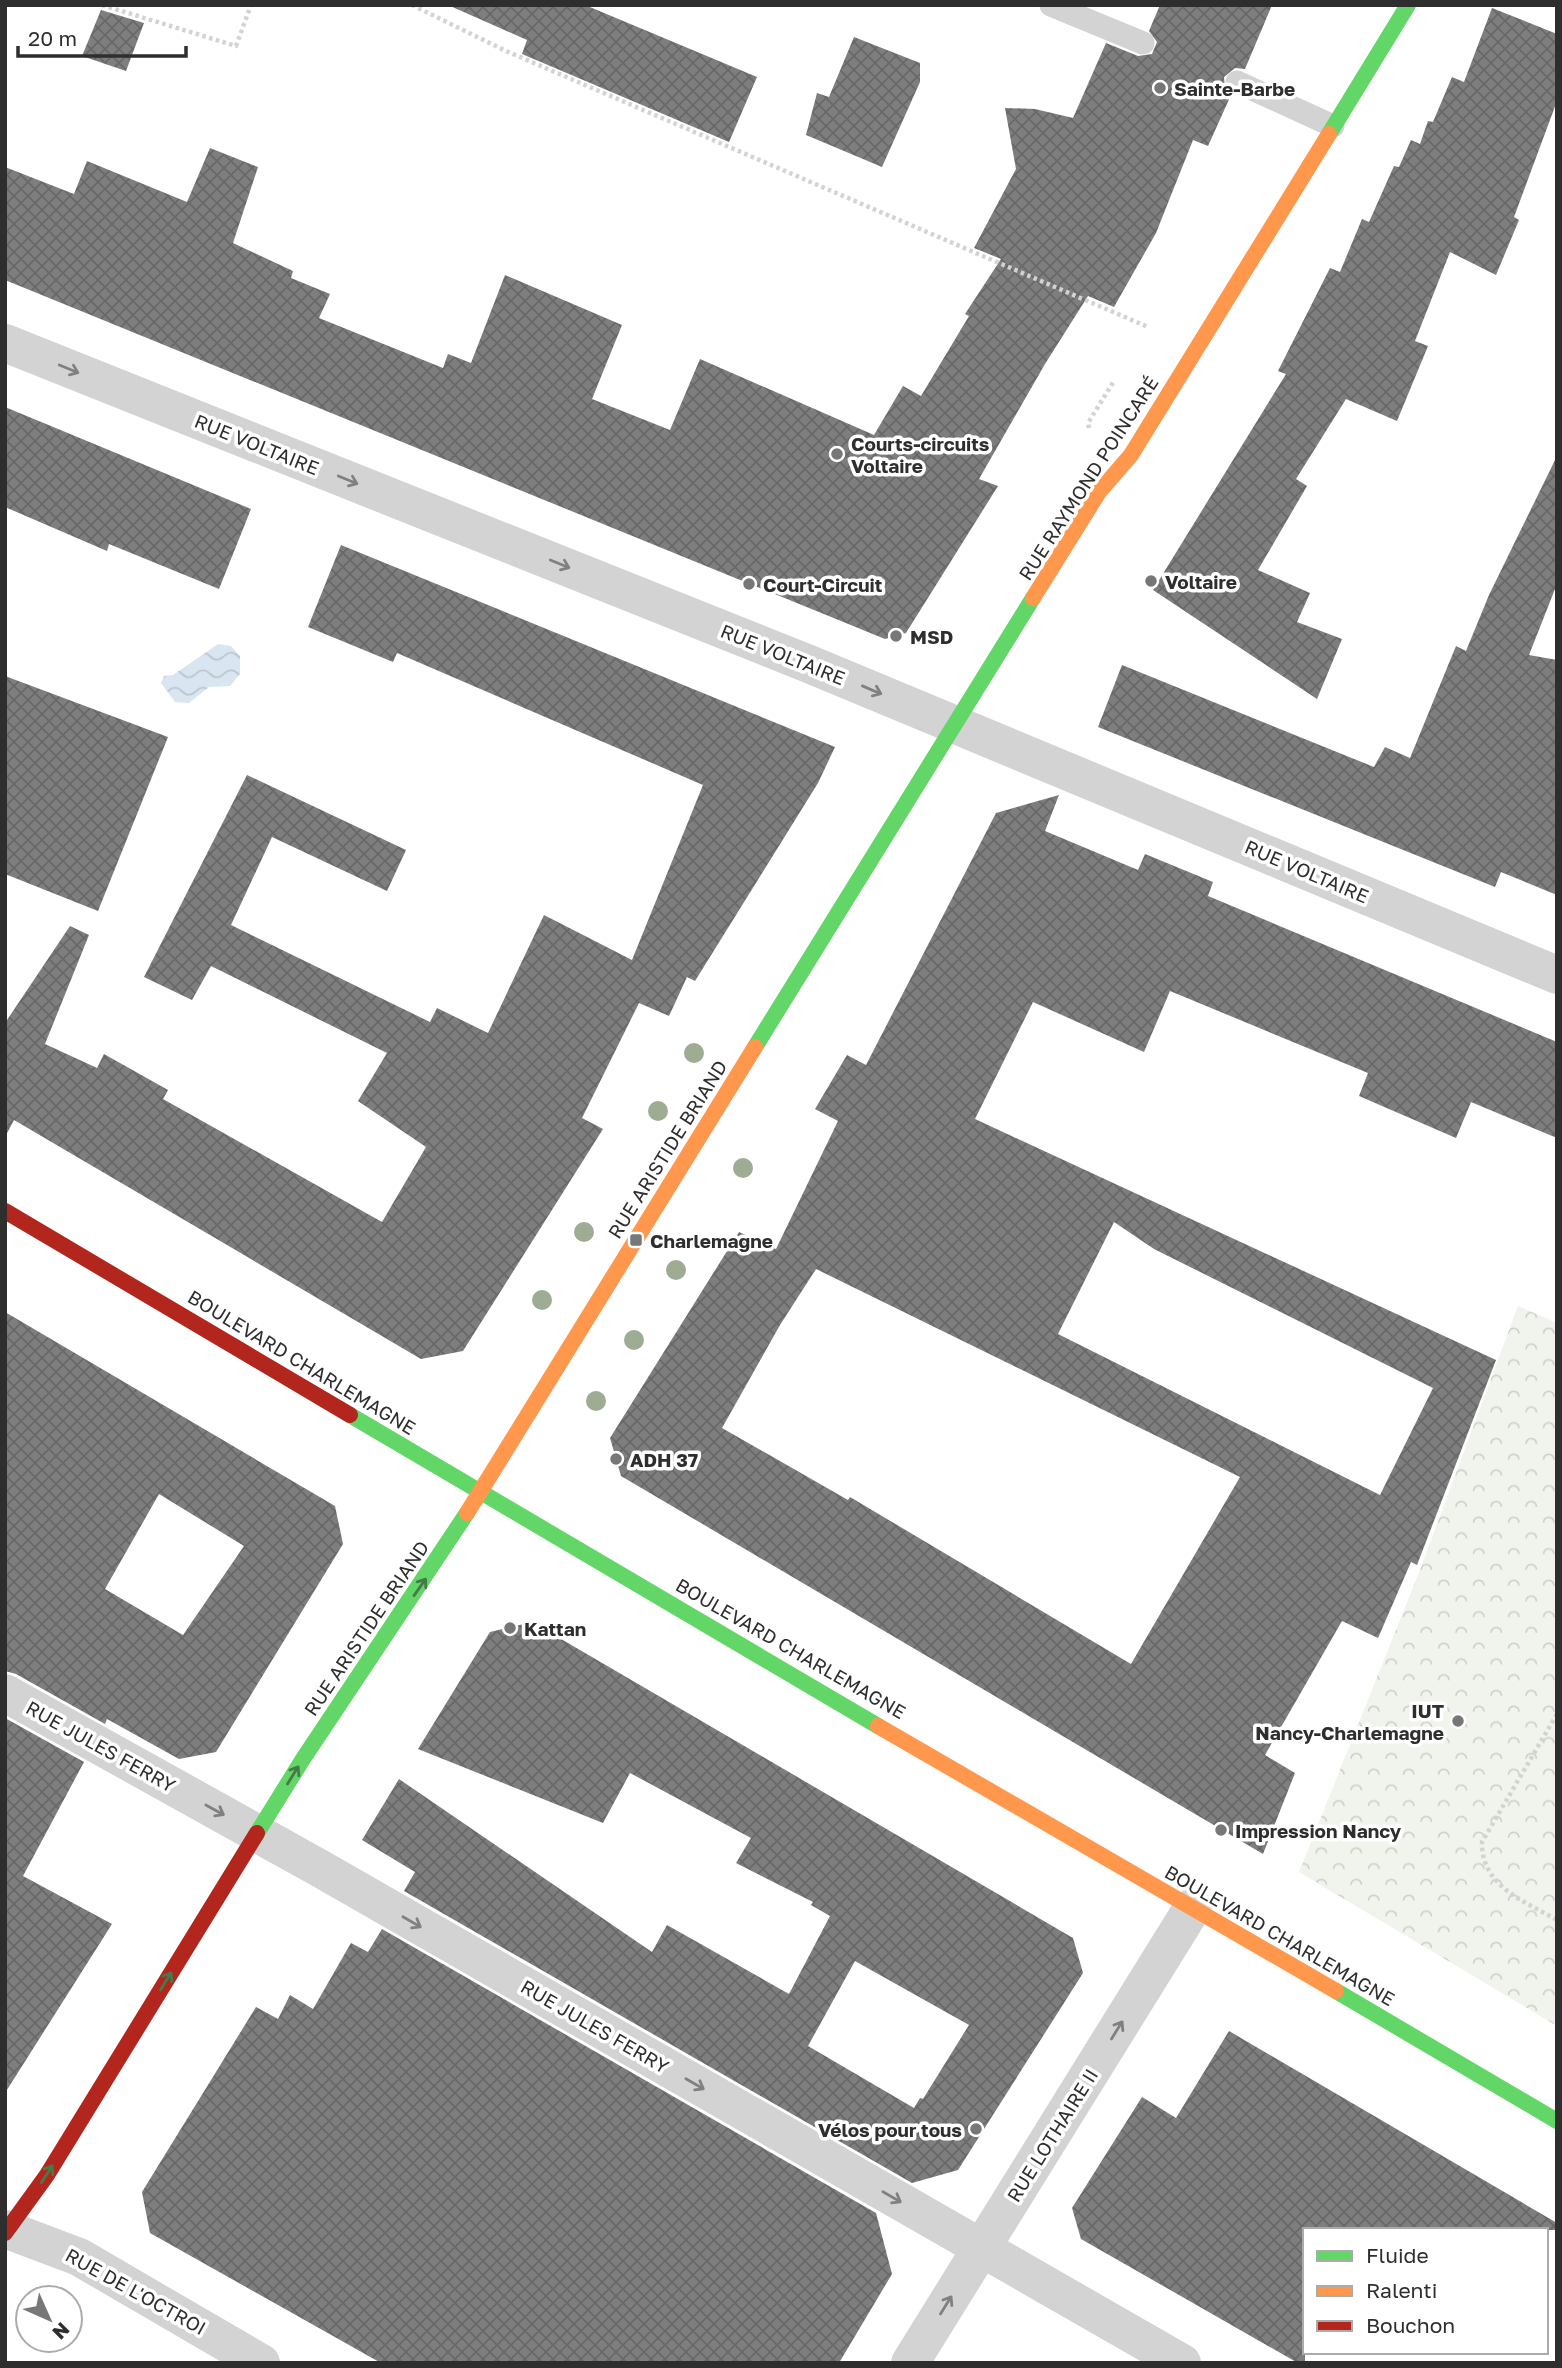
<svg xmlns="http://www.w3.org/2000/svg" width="1562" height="2368" font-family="'Golos Text',sans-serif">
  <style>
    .park { fill: url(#park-crowns) }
    .water { fill: url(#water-waves) }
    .building { fill: url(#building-cross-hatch); fill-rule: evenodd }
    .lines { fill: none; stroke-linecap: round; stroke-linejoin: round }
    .path { stroke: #d3d3d3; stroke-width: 4.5; stroke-dasharray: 3.5 3.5; stroke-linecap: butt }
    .lane { stroke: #d3d3d3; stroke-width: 23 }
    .street { stroke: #d3d3d3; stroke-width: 38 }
    .fast { stroke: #63d668; stroke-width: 16 }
    .slow { stroke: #ff974d; stroke-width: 16 }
    .jam { stroke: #b3261e; stroke-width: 16 }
    .tree { fill: #9eac94 }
    .oneway { stroke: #808080 }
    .oneway2 { stroke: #467a48 }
    .poi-dot { fill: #777; stroke: #fff; stroke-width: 2.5 }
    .labels { text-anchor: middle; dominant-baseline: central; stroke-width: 7; stroke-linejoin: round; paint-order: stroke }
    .poi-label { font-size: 19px; font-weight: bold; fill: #2e2e2e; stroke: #fff; text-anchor: start }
    .street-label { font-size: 19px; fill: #2e2e2e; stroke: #fff }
  </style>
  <defs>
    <pattern id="park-crowns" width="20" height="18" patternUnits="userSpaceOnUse" patternTransform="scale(1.75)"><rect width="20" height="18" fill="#f0f4ec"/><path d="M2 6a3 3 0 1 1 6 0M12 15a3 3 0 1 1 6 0" fill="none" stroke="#ced2cb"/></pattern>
    <pattern id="water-waves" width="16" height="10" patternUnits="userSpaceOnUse" patternTransform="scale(1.75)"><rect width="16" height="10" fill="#d9e6f1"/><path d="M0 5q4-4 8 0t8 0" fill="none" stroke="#bbc6cf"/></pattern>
    <pattern id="building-cross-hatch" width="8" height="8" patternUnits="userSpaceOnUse" patternTransform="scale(1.75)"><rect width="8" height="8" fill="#7e7e7e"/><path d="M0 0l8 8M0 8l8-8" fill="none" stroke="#686868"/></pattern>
  </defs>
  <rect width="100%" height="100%" fill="#fff"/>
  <polygon class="park" points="1518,1306 1557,1323 1557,2026 1299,1872 1420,1570"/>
  <polygon class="water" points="218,644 231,646 240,656 240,674 230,686 209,687 189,703 175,702 161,683 164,676 173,675"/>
  <g class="building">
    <polygon points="448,5 585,5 757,77 729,142 522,54 527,40"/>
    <polygon points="1160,5 1272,5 1245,69 1235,68 1224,77 1225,89 1231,95 1208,146 1193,140 1156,233 1114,307 1088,296 1045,364 979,479 998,486 906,633 885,639 5,280 5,167 74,194 87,161 187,202 210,148 258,167 233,243 293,271 291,278 330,294 319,318 443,368 448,354 471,363 505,275 622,325 592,399 670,430 700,359 874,435 903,386 921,396 969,316 965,314 1001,259 974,248 1016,169 1005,108 1035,109 1073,118 1106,43 1138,56 1152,54 1157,42 1149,31"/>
    <polygon points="1492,8 1557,34 1557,101 1514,217 1519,220 1496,275 1450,252 1415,341 1428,346 1397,421 1346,399 1296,479 1307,486 1258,570 1310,593 1297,622 1342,639 1317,699 1153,590 1286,374 1278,371 1330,268 1340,272 1362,219 1369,222 1394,166 1399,167 1411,140 1420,144 1428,121 1433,122 1452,77 1464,82"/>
    <polygon points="101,10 144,23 126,71 82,56"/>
    <polygon points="854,37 920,63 920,82 882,167 806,135 817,93 829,97"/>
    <polygon points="5,407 251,509 219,589 109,544 107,551 5,507"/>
    <polygon points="1557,456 1557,584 1529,655 1557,660 1557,895 1501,872 1495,887 1098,727 1122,665 1374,767 1385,747 1410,758 1456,646 1466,651 1489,595"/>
    <polygon points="341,545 835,747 818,783 695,981 687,977 669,1016 639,1003 582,1118 603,1129 463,1351 421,1359 14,1120 5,1137 5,1023 70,926 89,935 45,1044 97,1068 104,1054 168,1090 163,1099 382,1222 426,1147 358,1101 387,1053 211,966 192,1000 144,977 247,775 406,850 387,891 272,837 231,925 430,1022 437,1008 488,1033 544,915 632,960 703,785 397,653 393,662 308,627"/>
    <polygon points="5,676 168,737 98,911 5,874"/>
    <path d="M1059,795L1045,831L1138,870L1145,854L1213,882L1208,896L1557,1042V1138L1471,1102L1456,1138L1359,1096L1368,1073L1170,991L1144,1052L1033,1002L975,1119L1496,1360L1417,1565L1411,1562L1378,1638L1342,1621L1265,1755L1295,1773L1263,1854L621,1476L610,1438L739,1232L776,1249L838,1121L815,1109L847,1055L866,1065L996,813ZM1114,1222L1154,1249L1433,1388L1380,1495L1058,1334ZM816,1269L1240,1477L1131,1664L850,1497L848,1500L722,1428L780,1325Z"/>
    <path d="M5,1312L335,1506L343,1544L216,1752L179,1759L107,1719L105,1724L16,1674L5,1671ZM159,1494L244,1546L183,1635L105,1589Z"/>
    <path d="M532,1622L1073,1938L1083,1973L958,2170L912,2183L404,1891L415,1872L362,1840L399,1779L652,1952L667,1925L789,1994L830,1916L811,1905L813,1902L736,1863L751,1838L630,1773L603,1823L418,1749L490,1632ZM855,1961L969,2025L923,2099L920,2098L914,2108L808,2046Z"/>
    <polygon points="5,1718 84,1762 23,1876 112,1924 5,2093"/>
    <polygon points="382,1929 876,2213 892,2274 839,2363 381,2363 150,2233 142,2192 256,2007 278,2019 290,1995 313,2009 351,1943 368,1952"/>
    <polygon points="1229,2031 1557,2223 1557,2230 1305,2230 1305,2363 1298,2363 1081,2239 1072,2208 1142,2097 1176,2118"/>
  </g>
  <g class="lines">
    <g class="path">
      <polyline points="102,5 236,46 251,5"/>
      <polyline points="412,5 506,51 1148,327"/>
      <polyline points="1089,428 1088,423 1114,381"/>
      <path d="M1557,1714L1482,1842C1481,1886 1524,1901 1557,1920"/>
    </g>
    <g class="lane">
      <polyline points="1051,5 1143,43"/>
      <polyline points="1237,82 1333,126"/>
    </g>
    <g class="street">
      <polyline points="5,343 809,664 1557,975"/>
      <polyline points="5,1693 321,1869 1182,2363"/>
      <polyline points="5,2229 79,2257 261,2363"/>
      <polyline points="910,2363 1193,1907"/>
    </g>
    <g class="fast">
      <polyline points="1329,134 1408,5"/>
      <polyline points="755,1047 1033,598"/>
      <polyline points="350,1415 878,1726"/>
      <polyline points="257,1833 303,1759 467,1513"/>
      <polyline points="1336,1991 1557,2121"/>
    </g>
    <g class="slow">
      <polyline points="1033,598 1099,492 1131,455 1329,134"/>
      <polyline points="467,1513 755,1047"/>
      <polyline points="878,1726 1336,1991"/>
    </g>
    <g class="jam">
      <polyline points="5,1211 350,1415"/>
      <polyline points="5,2233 47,2175 257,1833"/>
    </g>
  </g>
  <g class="tree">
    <circle cx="694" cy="1053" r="10"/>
    <circle cx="658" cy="1111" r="10"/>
    <circle cx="743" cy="1168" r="10"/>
    <circle cx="584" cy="1232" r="10"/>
    <circle cx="676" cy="1270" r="10"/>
    <circle cx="542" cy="1300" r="10"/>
    <circle cx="634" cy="1340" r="10"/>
    <circle cx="596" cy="1401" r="10"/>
  </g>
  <defs><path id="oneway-shaft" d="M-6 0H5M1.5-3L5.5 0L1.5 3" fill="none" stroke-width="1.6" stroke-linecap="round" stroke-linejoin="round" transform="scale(1.75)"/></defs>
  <g class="oneway">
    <use href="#oneway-shaft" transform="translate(69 369) rotate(22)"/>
    <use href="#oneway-shaft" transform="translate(348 480) rotate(22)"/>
    <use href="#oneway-shaft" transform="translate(560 564) rotate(22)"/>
    <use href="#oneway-shaft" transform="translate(872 690) rotate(23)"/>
    <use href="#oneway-shaft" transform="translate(215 1810) rotate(29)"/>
    <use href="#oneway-shaft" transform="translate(412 1922) rotate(30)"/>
    <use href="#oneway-shaft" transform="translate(1117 2030) rotate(-58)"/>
    <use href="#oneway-shaft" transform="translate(695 2084) rotate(30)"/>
    <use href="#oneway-shaft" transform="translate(892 2197) rotate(30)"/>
    <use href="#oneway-shaft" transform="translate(946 2305) rotate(-58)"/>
  </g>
  <g class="oneway2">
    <use href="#oneway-shaft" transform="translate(420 1587) rotate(-55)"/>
    <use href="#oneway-shaft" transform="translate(293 1775) rotate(-58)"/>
    <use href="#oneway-shaft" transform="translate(166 1981) rotate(-58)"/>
    <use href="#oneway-shaft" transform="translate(47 2174) rotate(-57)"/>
  </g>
  <g class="poi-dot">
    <circle cx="1160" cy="88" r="7"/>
    <circle cx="837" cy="454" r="7"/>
    <circle cx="1151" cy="581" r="7"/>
    <circle cx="749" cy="584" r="7"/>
    <circle cx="896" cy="636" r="7"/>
    <rect x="629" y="1233" width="14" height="14" rx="3.5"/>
    <circle cx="616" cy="1459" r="7"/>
    <circle cx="510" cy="1628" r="7"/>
    <circle cx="1458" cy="1721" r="7"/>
    <circle cx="1221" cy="1830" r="7"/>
    <circle cx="976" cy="2129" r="7"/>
  </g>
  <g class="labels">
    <g class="poi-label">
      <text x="1174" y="88">Sainte-Barbe</text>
      <text x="851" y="443">Courts-circuits<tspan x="851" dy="22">Voltaire</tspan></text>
      <text x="1165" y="581">Voltaire</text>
      <text x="763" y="584">Court-Circuit</text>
      <text x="910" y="636">MSD</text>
      <text x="650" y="1240">Charlemagne</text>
      <text x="630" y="1459">ADH 37</text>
      <text x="524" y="1628">Kattan</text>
      <text x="1444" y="1710" text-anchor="end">IUT<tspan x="1444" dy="22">Nancy-Charlemagne</tspan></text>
      <text x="1235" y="1830">Impression Nancy</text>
      <text x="962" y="2129" text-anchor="end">Vélos pour tous</text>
    </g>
    <g class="street-label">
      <text transform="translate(257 444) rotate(22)">RUE VOLTAIRE</text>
      <text transform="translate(1088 478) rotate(-57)">RUE RAYMOND POINCARÉ</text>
      <text transform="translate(783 654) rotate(22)">RUE VOLTAIRE</text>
      <text transform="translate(1307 871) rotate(23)">RUE VOLTAIRE</text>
      <text transform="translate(667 1149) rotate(-58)">RUE ARISTIDE BRIAND</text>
      <text transform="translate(302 1362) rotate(31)">BOULEVARD CHARLEMAGNE</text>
      <text transform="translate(366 1628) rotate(-56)">RUE ARISTIDE BRIAND</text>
      <text transform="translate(791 1648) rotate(30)">BOULEVARD CHARLEMAGNE</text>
      <text transform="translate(101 1746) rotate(29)">RUE JULES FERRY</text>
      <text transform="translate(1280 1935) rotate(30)">BOULEVARD CHARLEMAGNE</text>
      <text transform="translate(595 2026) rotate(30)">RUE JULES FERRY</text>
      <text transform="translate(1052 2135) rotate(-58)">RUE LOTHAIRE II</text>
      <text transform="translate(136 2291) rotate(29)">RUE DE L'OCTROI</text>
    </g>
  </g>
  <rect width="1562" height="2368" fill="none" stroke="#2e2e2e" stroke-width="14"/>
  <rect x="1303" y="2228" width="245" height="126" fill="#ffffff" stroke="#ababab" stroke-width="2"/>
  <rect x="1317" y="2251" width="35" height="10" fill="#63d668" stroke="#ababab" stroke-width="2"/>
  <text x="1366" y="2263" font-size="21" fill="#2e2e2e">Fluide</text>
  <rect x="1317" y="2286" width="35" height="10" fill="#ff974d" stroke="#ababab" stroke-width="2"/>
  <text x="1366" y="2298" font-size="21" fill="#2e2e2e">Ralenti</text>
  <rect x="1317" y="2321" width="35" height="10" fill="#b3261e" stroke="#ababab" stroke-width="2"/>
  <text x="1366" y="2333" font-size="21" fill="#2e2e2e">Bouchon</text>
  <g transform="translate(49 2319) rotate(135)"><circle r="33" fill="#ffffff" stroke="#ababab" stroke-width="2"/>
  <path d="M0-5L12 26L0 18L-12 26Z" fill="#777777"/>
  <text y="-10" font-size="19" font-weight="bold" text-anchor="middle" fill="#2e2e2e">N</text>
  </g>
  <path d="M18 46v10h168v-10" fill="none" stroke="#2e2e2e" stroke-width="3.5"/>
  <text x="28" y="46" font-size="21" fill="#2e2e2e" stroke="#ffffff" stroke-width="5" paint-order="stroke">20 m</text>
</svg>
